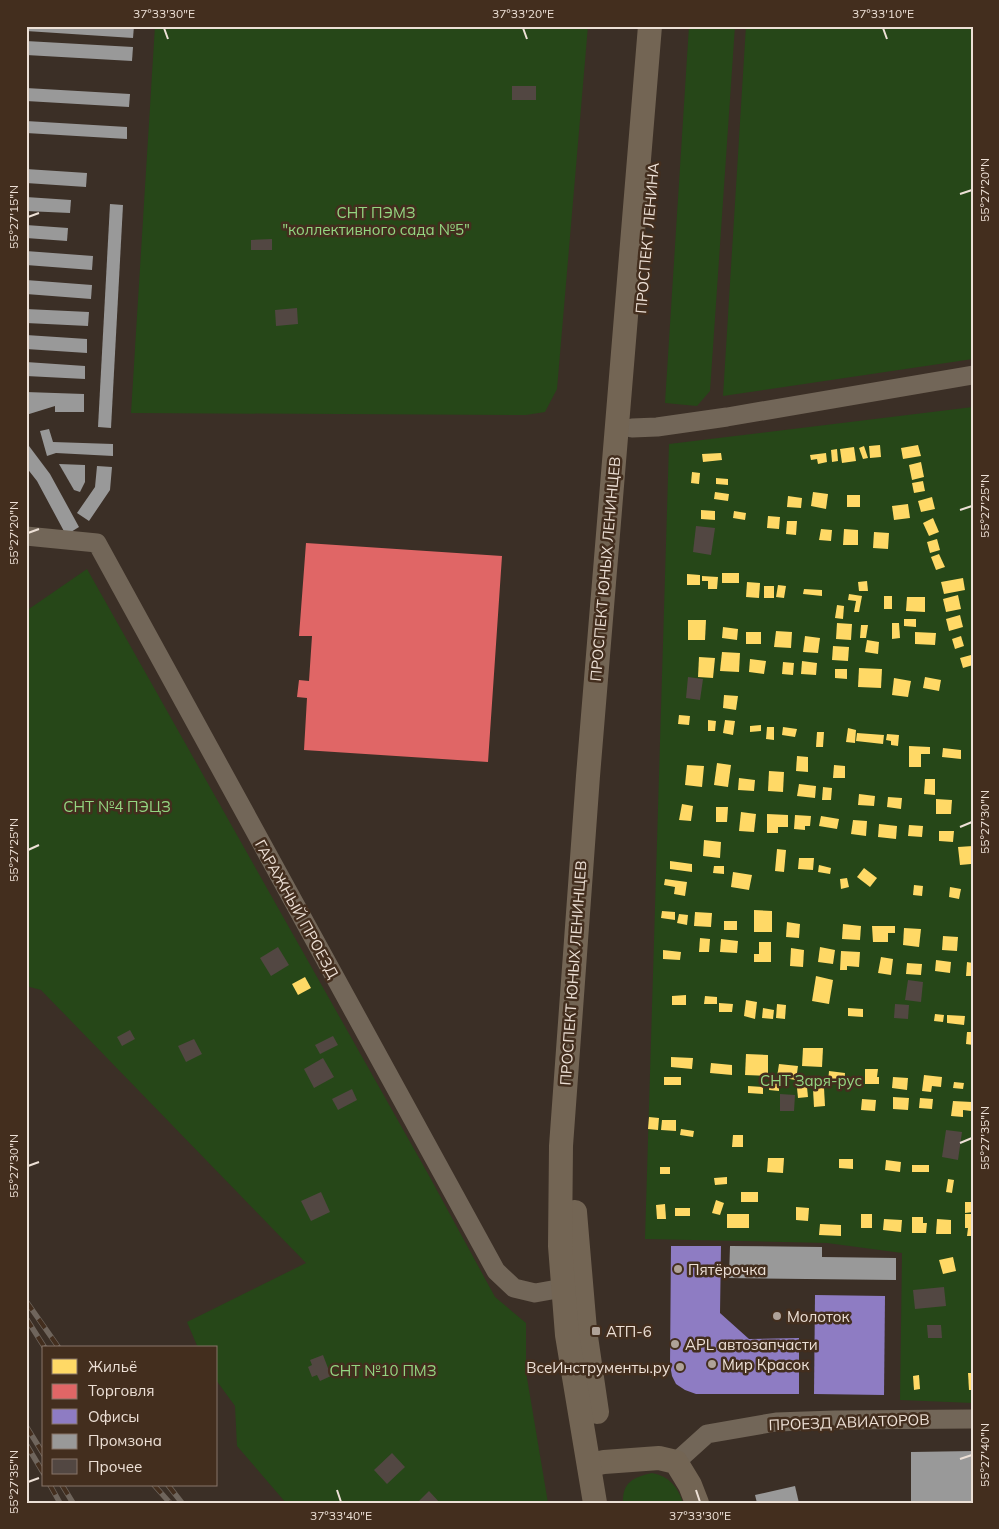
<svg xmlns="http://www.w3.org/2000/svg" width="999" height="1529" font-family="Mulish,sans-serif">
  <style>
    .green { fill: #264718 }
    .homes { fill: #ffd966 }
    .shops { fill: #e06666 }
    .offices { fill: #8e7cc3 }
    .industry { fill: #999 }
    .building { fill: #524742 }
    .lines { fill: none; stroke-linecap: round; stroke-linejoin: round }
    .minor { stroke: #726658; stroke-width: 19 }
    .major { stroke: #736554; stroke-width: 24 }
    .rail-casing { stroke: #6f655c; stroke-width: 5.5 }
    .rail { stroke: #432e1e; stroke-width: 4; stroke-dasharray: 11; stroke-linecap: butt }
    .ticks { fill: none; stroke: #ede0d6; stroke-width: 2 }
    .poi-dot { fill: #afa298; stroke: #432e1e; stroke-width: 2 }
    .labels { text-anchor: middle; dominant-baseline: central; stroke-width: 5; stroke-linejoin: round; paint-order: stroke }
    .park-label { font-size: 15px; fill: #94d681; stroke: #432e1e }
    .street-label { font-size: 15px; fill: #ede0d6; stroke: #432e1e }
    .poi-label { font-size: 15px; fill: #ede0d6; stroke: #432e1e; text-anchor: start }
    .neatline { fill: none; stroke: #ede0d6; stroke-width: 2 }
    .ticks-label { font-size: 12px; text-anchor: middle; fill: #ede0d6 }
  </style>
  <rect width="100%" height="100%" fill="#3b2f26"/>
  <g class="green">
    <polygon points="155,26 588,26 557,389 545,412 526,415 131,413"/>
    <polygon points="689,26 735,26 710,391 697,406 665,403"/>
    <polygon points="746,26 973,26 973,359 723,396"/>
    <polygon points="973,407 973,1403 900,1400 902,1253 827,1243 645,1239 669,444"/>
    <polygon points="87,569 427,1172 495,1297 526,1323 526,1372 548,1503 286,1503 237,1446 235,1406 216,1380 216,1348 198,1348 187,1322 306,1263 41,990 26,986 26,611"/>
    <path d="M652,1473C669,1476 678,1487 683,1503H623C622,1482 634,1477 652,1473Z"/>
  </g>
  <g class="homes">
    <polygon points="880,445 881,457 870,458 869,446"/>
    <polygon points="918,445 921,456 903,459 901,448"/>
    <polygon points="864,446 868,458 863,459 859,448"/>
    <polygon points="854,447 856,461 842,463 840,449"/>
    <polygon points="837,449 838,461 832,462 831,450"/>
    <polygon points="721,453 722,460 703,462 702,454"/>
    <polygon points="826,453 827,462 818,464 817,459 811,460 810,455"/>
    <polygon points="921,462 924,477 912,480 909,465"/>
    <polygon points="692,472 700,473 699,484 691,483"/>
    <polygon points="716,478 728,479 728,485 716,484"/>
    <polygon points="923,481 925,491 914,493 912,483"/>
    <polygon points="715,492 729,494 728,501 714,499"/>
    <polygon points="813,492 828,494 826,509 811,506"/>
    <rect x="847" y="495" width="13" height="12"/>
    <polygon points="788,496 802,498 801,508 787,507"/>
    <polygon points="932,497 935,509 921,512 918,501"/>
    <polygon points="908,504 910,518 894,520 892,506"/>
    <polygon points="701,510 715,511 715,520 701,519"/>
    <polygon points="734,511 746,513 745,520 733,518"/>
    <polygon points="768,516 780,517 779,529 767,528"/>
    <polygon points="933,518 939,532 929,536 923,523"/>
    <polygon points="787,521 797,521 796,535 786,534"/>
    <polygon points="821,529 832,530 831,541 819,540"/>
    <polygon points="844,529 858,530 858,545 843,545"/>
    <polygon points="874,532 889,533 888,549 873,548"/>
    <polygon points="937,539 940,550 930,553 927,542"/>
    <polygon points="939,554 945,567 936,570 931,557"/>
    <rect x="722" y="573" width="17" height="10"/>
    <polygon points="687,574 700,575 700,585 687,585"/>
    <polygon points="702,576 718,577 717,589 708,589 708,581 702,581"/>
    <polygon points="963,578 965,590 944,594 941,582"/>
    <polygon points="867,581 868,591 859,591 858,582"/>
    <polygon points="747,582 760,583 759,598 746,597"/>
    <polygon points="778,585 786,586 784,598 776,597"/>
    <rect x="764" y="586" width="10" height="12"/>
    <polygon points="804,589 822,590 822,596 803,594"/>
    <polygon points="849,594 862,596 859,612 854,612 856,601 848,600"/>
    <polygon points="958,595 961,609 946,612 943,599"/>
    <rect x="884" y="596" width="8" height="13"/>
    <polygon points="907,597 925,597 925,612 906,611"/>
    <polygon points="837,605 844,606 843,619 835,618"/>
    <polygon points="960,615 963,627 949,631 946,619"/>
    <polygon points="904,619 916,619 916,627 904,626"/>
    <polygon points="688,620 706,620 705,640 688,640"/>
    <polygon points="837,623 852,624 851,640 836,639"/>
    <polygon points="892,623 899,623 900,638 892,639"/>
    <polygon points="861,625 868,625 866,638 860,638"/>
    <polygon points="723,627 738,629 737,640 722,638"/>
    <polygon points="776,631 792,632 791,648 774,647"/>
    <rect x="746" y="632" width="15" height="12"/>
    <polygon points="915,632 936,633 935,645 915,644"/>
    <polygon points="805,636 820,638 818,653 803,652"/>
    <polygon points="961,636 964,646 955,649 952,639"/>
    <polygon points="867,640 879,642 878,654 865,652"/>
    <polygon points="833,646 849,647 848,661 832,660"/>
    <polygon points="722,652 740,653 739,672 720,671"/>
    <polygon points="971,655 973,665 963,668 960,658"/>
    <polygon points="699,657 715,658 713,678 698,677"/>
    <polygon points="750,659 766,661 764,674 749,672"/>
    <polygon points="802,661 817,663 816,675 801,674"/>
    <polygon points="783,662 794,663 793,675 782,674"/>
    <polygon points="859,668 882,669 881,688 858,687"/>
    <polygon points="835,669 847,669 847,679 835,678"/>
    <polygon points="925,677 941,680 939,691 923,688"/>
    <polygon points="894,678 911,681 908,697 892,695"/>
    <polygon points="724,695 738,696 736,710 723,708"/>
    <polygon points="679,715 690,716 689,725 678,724"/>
    <polygon points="708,720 716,721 715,731 708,731"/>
    <polygon points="725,720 735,721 733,735 723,733"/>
    <polygon points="761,725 761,731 750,732 750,726"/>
    <polygon points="767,727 774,727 774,740 766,739"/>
    <polygon points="783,727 797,729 795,737 782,735"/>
    <polygon points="848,728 856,730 855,743 846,742"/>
    <polygon points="817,732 824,732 823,747 816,747"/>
    <polygon points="857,733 884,735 883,744 856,741"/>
    <polygon points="887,734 899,735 898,746 891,745 891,741 886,740"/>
    <polygon points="909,746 930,747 930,754 921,754 921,767 909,767"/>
    <polygon points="943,748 961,750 961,759 942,757"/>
    <polygon points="797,756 808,757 808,772 796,771"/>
    <polygon points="717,763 731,765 728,787 714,785"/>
    <polygon points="687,765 704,766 702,787 685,785"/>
    <polygon points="834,765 845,766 845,778 833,778"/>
    <polygon points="769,771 784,772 783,792 768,791"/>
    <polygon points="739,778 755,780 754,791 738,790"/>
    <polygon points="925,779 935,779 935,795 924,794"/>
    <polygon points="799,784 816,786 815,798 797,796"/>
    <polygon points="823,787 832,788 831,800 822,800"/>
    <polygon points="859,794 875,796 874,806 858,805"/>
    <polygon points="888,797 902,798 901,809 887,807"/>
    <polygon points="936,799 952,800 951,814 936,814"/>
    <polygon points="682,804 693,806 691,821 679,820"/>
    <polygon points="716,807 728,807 727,822 716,822"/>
    <polygon points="741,812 756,814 754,832 739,831"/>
    <polygon points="767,814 788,815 788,827 778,827 778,833 767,833"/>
    <polygon points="795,815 811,816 810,826 805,826 805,830 794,829"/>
    <polygon points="821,816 839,819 837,829 819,826"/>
    <polygon points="853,820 867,821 866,836 851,834"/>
    <polygon points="879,824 897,826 896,839 878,837"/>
    <polygon points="909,825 923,826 922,837 908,836"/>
    <polygon points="939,831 954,831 953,842 939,841"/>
    <polygon points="704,840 721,842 720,858 703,856"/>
    <polygon points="973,846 973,857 971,858 971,864 960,865 958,847"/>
    <polygon points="777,849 786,850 784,872 775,871"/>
    <polygon points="799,858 814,858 813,870 798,869"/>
    <polygon points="670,861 692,864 692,872 670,869"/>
    <polygon points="819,865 831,868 830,874 818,872"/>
    <polygon points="714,866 724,866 724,874 713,873"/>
    <polygon points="864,868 877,878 870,887 857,877"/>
    <polygon points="733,872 752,875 749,890 731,887"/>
    <polygon points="847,878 849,887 841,889 840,879"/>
    <polygon points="665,879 687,882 685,896 674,894 675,887 664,885"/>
    <polygon points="914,885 923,886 922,896 913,895"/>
    <polygon points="950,887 961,889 959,899 949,897"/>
    <polygon points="754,910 772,911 772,932 754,932"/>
    <polygon points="662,911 675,912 675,920 661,918"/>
    <polygon points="695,912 712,913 711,927 694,926"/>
    <polygon points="679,914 688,915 687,925 677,923"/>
    <rect x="724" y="921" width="13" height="9"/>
    <polygon points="787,922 800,924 799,938 786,937"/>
    <polygon points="843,924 861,926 860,940 842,939"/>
    <polygon points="872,926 895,926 895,933 888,933 888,942 873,942"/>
    <polygon points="904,928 921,929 919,947 903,945"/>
    <polygon points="943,936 958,937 957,951 942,950"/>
    <polygon points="700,938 710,939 709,952 699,952"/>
    <polygon points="721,939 738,941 737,953 720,952"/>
    <polygon points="759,942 771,942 771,962 754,962 754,954 759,954"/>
    <polygon points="820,947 835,950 833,964 818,962"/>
    <polygon points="791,948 804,950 803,967 790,966"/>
    <polygon points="663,950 681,952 680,960 663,959"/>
    <polygon points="841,951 860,952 859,967 847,966 847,970 840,970"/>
    <polygon points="881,957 893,959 891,975 878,973"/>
    <polygon points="936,960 951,962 950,973 935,971"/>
    <polygon points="967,962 973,963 973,976 966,976"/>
    <polygon points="907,963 922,964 921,975 906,974"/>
    <polygon points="816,976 833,980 829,1004 812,1001"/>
    <polygon points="305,977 311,988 298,995 292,984"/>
    <polygon points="686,995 686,1005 672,1005 672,996"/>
    <polygon points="705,996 717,997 717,1004 704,1004"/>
    <polygon points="746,1000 757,1002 755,1019 744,1016"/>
    <polygon points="719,1003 733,1004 732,1012 719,1012"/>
    <polygon points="777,1004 786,1005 785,1019 776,1018"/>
    <polygon points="763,1008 774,1010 773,1019 762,1018"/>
    <polygon points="848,1008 863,1009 863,1017 848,1016"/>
    <polygon points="935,1014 944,1015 943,1022 934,1021"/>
    <polygon points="947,1015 965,1016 964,1025 947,1023"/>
    <polygon points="967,1032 973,1032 973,1045 966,1044"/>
    <polygon points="803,1048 823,1048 822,1067 802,1066"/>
    <polygon points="746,1054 768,1055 768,1076 745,1075"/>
    <polygon points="671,1057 693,1058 692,1069 671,1067"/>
    <polygon points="711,1063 732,1065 732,1075 710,1073"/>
    <polygon points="779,1064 798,1066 796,1080 777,1077"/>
    <polygon points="865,1069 878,1069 877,1077 879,1077 879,1084 865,1084"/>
    <polygon points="829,1071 845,1073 844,1085 828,1082"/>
    <polygon points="924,1075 942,1077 941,1087 932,1086 931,1092 922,1091"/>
    <rect x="664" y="1077" width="17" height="8"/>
    <polygon points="893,1077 908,1078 907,1090 892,1088"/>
    <polygon points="954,1082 964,1083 963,1089 953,1088"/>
    <polygon points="770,1083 779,1083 779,1091 769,1090"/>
    <polygon points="748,1086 763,1087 763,1094 748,1093"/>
    <polygon points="807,1087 808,1097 798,1098 797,1088"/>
    <polygon points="824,1088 825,1106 814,1107 813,1089"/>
    <polygon points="893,1097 909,1098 908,1110 893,1109"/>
    <polygon points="920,1098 933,1099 932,1109 919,1108"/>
    <polygon points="862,1099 876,1100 875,1111 861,1110"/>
    <polygon points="953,1101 972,1102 971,1111 963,1110 963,1117 951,1116"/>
    <polygon points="649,1117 659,1118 658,1130 648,1129"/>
    <polygon points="662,1120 676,1120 676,1131 661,1130"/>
    <polygon points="681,1129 694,1131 693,1137 680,1135"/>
    <polygon points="733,1135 743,1135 743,1147 732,1147"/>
    <polygon points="768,1158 784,1158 783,1173 767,1172"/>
    <polygon points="839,1159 853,1159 853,1169 839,1168"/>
    <polygon points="886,1160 901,1162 900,1172 885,1170"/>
    <rect x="912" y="1165" width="17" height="7"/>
    <rect x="660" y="1167" width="10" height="7"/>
    <polygon points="727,1177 727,1184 715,1185 714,1178"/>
    <polygon points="948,1179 954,1180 952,1193 946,1192"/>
    <rect x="741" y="1192" width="17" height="10"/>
    <polygon points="716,1200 724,1203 720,1215 712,1213"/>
    <polygon points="965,1202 973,1202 973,1212 965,1213"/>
    <polygon points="665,1204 666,1219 657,1219 656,1205"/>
    <polygon points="796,1207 809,1208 808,1221 796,1220"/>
    <rect x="675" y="1208" width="15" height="8"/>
    <rect x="727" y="1214" width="22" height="14"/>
    <rect x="861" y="1214" width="11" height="14"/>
    <polygon points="965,1214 973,1214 973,1236 967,1236 968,1228 965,1228"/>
    <polygon points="912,1217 923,1217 923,1223 927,1223 926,1233 912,1233"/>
    <polygon points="884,1219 902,1220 901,1232 883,1230"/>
    <polygon points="937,1219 951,1220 951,1234 936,1234"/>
    <polygon points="820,1224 841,1225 841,1236 819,1235"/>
    <polygon points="953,1257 956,1271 943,1274 939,1260"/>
    <polygon points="968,1373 973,1373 973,1390 969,1390"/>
    <polygon points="919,1375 920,1389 914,1390 913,1376"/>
  </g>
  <polygon class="shops" points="306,543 502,556 488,762 304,750 307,698 297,697 299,680 309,681 312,636 299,636"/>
  <g class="offices">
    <polygon points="671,1246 721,1246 720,1313 749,1339 799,1338 799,1394 696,1394 685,1390 676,1384 672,1376 670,1365"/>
    <polygon points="815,1295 885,1296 884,1395 814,1394"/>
  </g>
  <g class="industry">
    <polygon points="26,26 134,26 133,38 26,31"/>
    <polygon points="26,41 133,47 132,61 26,55"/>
    <polygon points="26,88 130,94 129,107 26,101"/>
    <polygon points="26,121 127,127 127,139 26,133"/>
    <polygon points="26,169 87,173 86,187 26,183"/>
    <polygon points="26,197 71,200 70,213 26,211"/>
    <polygon points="110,204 123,205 111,428 98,427"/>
    <polygon points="26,225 68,228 67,241 26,238"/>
    <polygon points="26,251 93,256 92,270 26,265"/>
    <polygon points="26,280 92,285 91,299 26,294"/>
    <polygon points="26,309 89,312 88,326 26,323"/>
    <polygon points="26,335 87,339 87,353 26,349"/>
    <polygon points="26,362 85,366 85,379 26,376"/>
    <polygon points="26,392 84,394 84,412 55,412 55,406 26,415"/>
    <polygon points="49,429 53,442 113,444 113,456 56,453 47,456 40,431"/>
    <polygon points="26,442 50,474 79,527 66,535 37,481 26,467"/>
    <polygon points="59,464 85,465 85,482 80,492 74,490"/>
    <polygon points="97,466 112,467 110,490 89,521 77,513 95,487"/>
    <polygon points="730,1246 822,1247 822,1257 896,1258 896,1280 729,1278"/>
    <polygon points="973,1451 973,1503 911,1503 911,1452"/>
    <polygon points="795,1486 799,1503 757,1503 755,1495"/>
  </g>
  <g class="building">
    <rect x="512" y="86" width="24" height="14"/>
    <polygon points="272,239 272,250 251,250 251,240"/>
    <polygon points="297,308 298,324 276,326 275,310"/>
    <polygon points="696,526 715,528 711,555 693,552"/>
    <polygon points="688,677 703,679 700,700 686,698"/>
    <polygon points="278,947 289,965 271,976 260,958"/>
    <polygon points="908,980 923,982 921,1002 905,1000"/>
    <polygon points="895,1004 909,1005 908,1019 894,1018"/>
    <polygon points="130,1030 135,1039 122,1046 117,1037"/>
    <polygon points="333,1036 338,1045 320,1054 315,1045"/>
    <polygon points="194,1039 202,1054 186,1062 178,1046"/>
    <polygon points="323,1058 334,1077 314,1088 304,1069"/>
    <polygon points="352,1089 357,1100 338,1110 332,1099"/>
    <polygon points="780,1094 795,1095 794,1111 780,1111"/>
    <polygon points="946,1130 962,1132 958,1160 942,1157"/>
    <polygon points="321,1192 330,1212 311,1221 301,1201"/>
    <polygon points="944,1287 946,1306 915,1309 913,1290"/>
    <polygon points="927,1325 941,1325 942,1338 928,1338"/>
    <polygon points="323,1355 331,1376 320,1381 317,1375 312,1377 308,1367 312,1365 310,1360"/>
    <polygon points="392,1453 405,1467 387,1484 374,1470"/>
    <polygon points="429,1491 440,1503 417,1503"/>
  </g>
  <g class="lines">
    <g class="minor">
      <polyline points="632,428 657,427 727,417 973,375"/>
      <polyline points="26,536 97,543 496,1271 514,1288 535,1293 563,1288"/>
      <polyline points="676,1462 707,1434 776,1422 835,1420 973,1419"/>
    </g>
    <g class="major">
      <polyline points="575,1212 585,1330 597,1412"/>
      <polyline points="589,1465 604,1462 659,1458 676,1462 690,1485 697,1503"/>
      <polyline points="595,1503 567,1335 560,1246 561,1146 588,776 650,26"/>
    </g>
    <g class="rail-casing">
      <g id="rail">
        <polyline points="26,1301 59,1348"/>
        <polyline points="26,1318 45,1348"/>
        <polyline points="26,1426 44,1455"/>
        <polyline points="26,1444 44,1474"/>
        <polyline points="50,1485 60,1503"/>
        <polyline points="62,1485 73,1503"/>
        <polyline points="154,1485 170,1503"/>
        <polyline points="168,1485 182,1503"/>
      </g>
    </g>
    <use href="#rail" class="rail"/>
  </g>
  <path class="ticks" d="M164,28L168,39M523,28L527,39M883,28L887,39M960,194L972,190M28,217L39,213M960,510L972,506M28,533L39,529M960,827L972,822M28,850L39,845M960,1143L972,1138M28,1166L39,1162M960,1459L972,1455M28,1482L39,1478M337,1490L341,1502M696,1490L700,1502"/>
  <g class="poi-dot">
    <circle cx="678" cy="1269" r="5"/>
    <circle cx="777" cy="1316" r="5"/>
    <rect x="591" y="1326" width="10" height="10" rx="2.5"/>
    <circle cx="675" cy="1344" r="5"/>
    <circle cx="712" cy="1364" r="5"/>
    <circle cx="680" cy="1367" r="5"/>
  </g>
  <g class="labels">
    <g class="park-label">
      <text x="376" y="212">СНТ ПЭМЗ<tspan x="376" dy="17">"коллективного сада №5"</tspan></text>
      <text x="117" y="806">СНТ №4 ПЭЦЗ</text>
      <text x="811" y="1080">СНТ Заря-рус</text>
      <text x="383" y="1370">СНТ №10 ПМЗ</text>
    </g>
    <g class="street-label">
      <text transform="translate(647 238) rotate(-85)">ПРОСПЕКТ ЛЕНИНА</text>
      <text transform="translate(605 569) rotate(-85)">ПРОСПЕКТ ЮНЫХ ЛЕНИНЦЕВ</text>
      <text transform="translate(297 909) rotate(61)">ГАРАЖНЫЙ ПРОЕЗД</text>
      <text transform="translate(573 973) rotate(-86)">ПРОСПЕКТ ЮНЫХ ЛЕНИНЦЕВ</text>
      <text transform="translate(849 1422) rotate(-2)">ПРОЕЗД АВИАТОРОВ</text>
    </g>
    <g class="poi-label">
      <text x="688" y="1269">Пятёрочка</text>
      <text x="787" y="1316">Молоток</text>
      <text x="606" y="1331">АТП-6</text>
      <text x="685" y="1344">APL автозапчасти</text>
      <text x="722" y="1364">Мир Красок</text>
      <text x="670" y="1367" text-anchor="end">ВсеИнструменты.ру</text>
    </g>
  </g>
  <rect width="999" height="1529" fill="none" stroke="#432e1e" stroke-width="55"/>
  <rect x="42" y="1346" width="175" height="140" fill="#432e1e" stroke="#877568"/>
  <rect x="52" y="1359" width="25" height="15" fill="#ffd966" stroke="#877568"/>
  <text x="88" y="1372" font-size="15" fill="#ede0d6">Жильё</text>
  <rect x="52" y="1384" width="25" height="15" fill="#e06666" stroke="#877568"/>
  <text x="88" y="1396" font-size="15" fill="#ede0d6">Торговля</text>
  <rect x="52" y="1409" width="25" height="15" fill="#8e7cc3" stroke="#877568"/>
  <text x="88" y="1422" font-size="15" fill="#ede0d6">Офисы</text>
  <rect x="52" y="1434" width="25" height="15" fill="#999999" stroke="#877568"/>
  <text x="88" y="1446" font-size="15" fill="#ede0d6">Промзона</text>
  <rect x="52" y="1459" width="25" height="15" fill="#524742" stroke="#877568"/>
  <text x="88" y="1472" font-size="15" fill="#ede0d6">Прочее</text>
  <rect x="28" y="28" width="944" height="1474" class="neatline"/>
  <g class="ticks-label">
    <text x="164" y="18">37°33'30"E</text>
    <text x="523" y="18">37°33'20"E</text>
    <text x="883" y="18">37°33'10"E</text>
    <text transform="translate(985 190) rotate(-90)" y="4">55°27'20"N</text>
    <text transform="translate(14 217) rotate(-90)" y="4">55°27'15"N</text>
    <text transform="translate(985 506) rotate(-90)" y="4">55°27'25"N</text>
    <text transform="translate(14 533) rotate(-90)" y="4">55°27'20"N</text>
    <text transform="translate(985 822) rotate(-90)" y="4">55°27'30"N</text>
    <text transform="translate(14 850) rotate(-90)" y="4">55°27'25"N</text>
    <text transform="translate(985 1138) rotate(-90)" y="4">55°27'35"N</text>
    <text transform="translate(14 1166) rotate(-90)" y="4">55°27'30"N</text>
    <text transform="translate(985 1455) rotate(-90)" y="4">55°27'40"N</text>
    <text transform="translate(14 1482) rotate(-90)" y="4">55°27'35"N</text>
    <text x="341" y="1520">37°33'40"E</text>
    <text x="700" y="1520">37°33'30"E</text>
  </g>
</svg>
